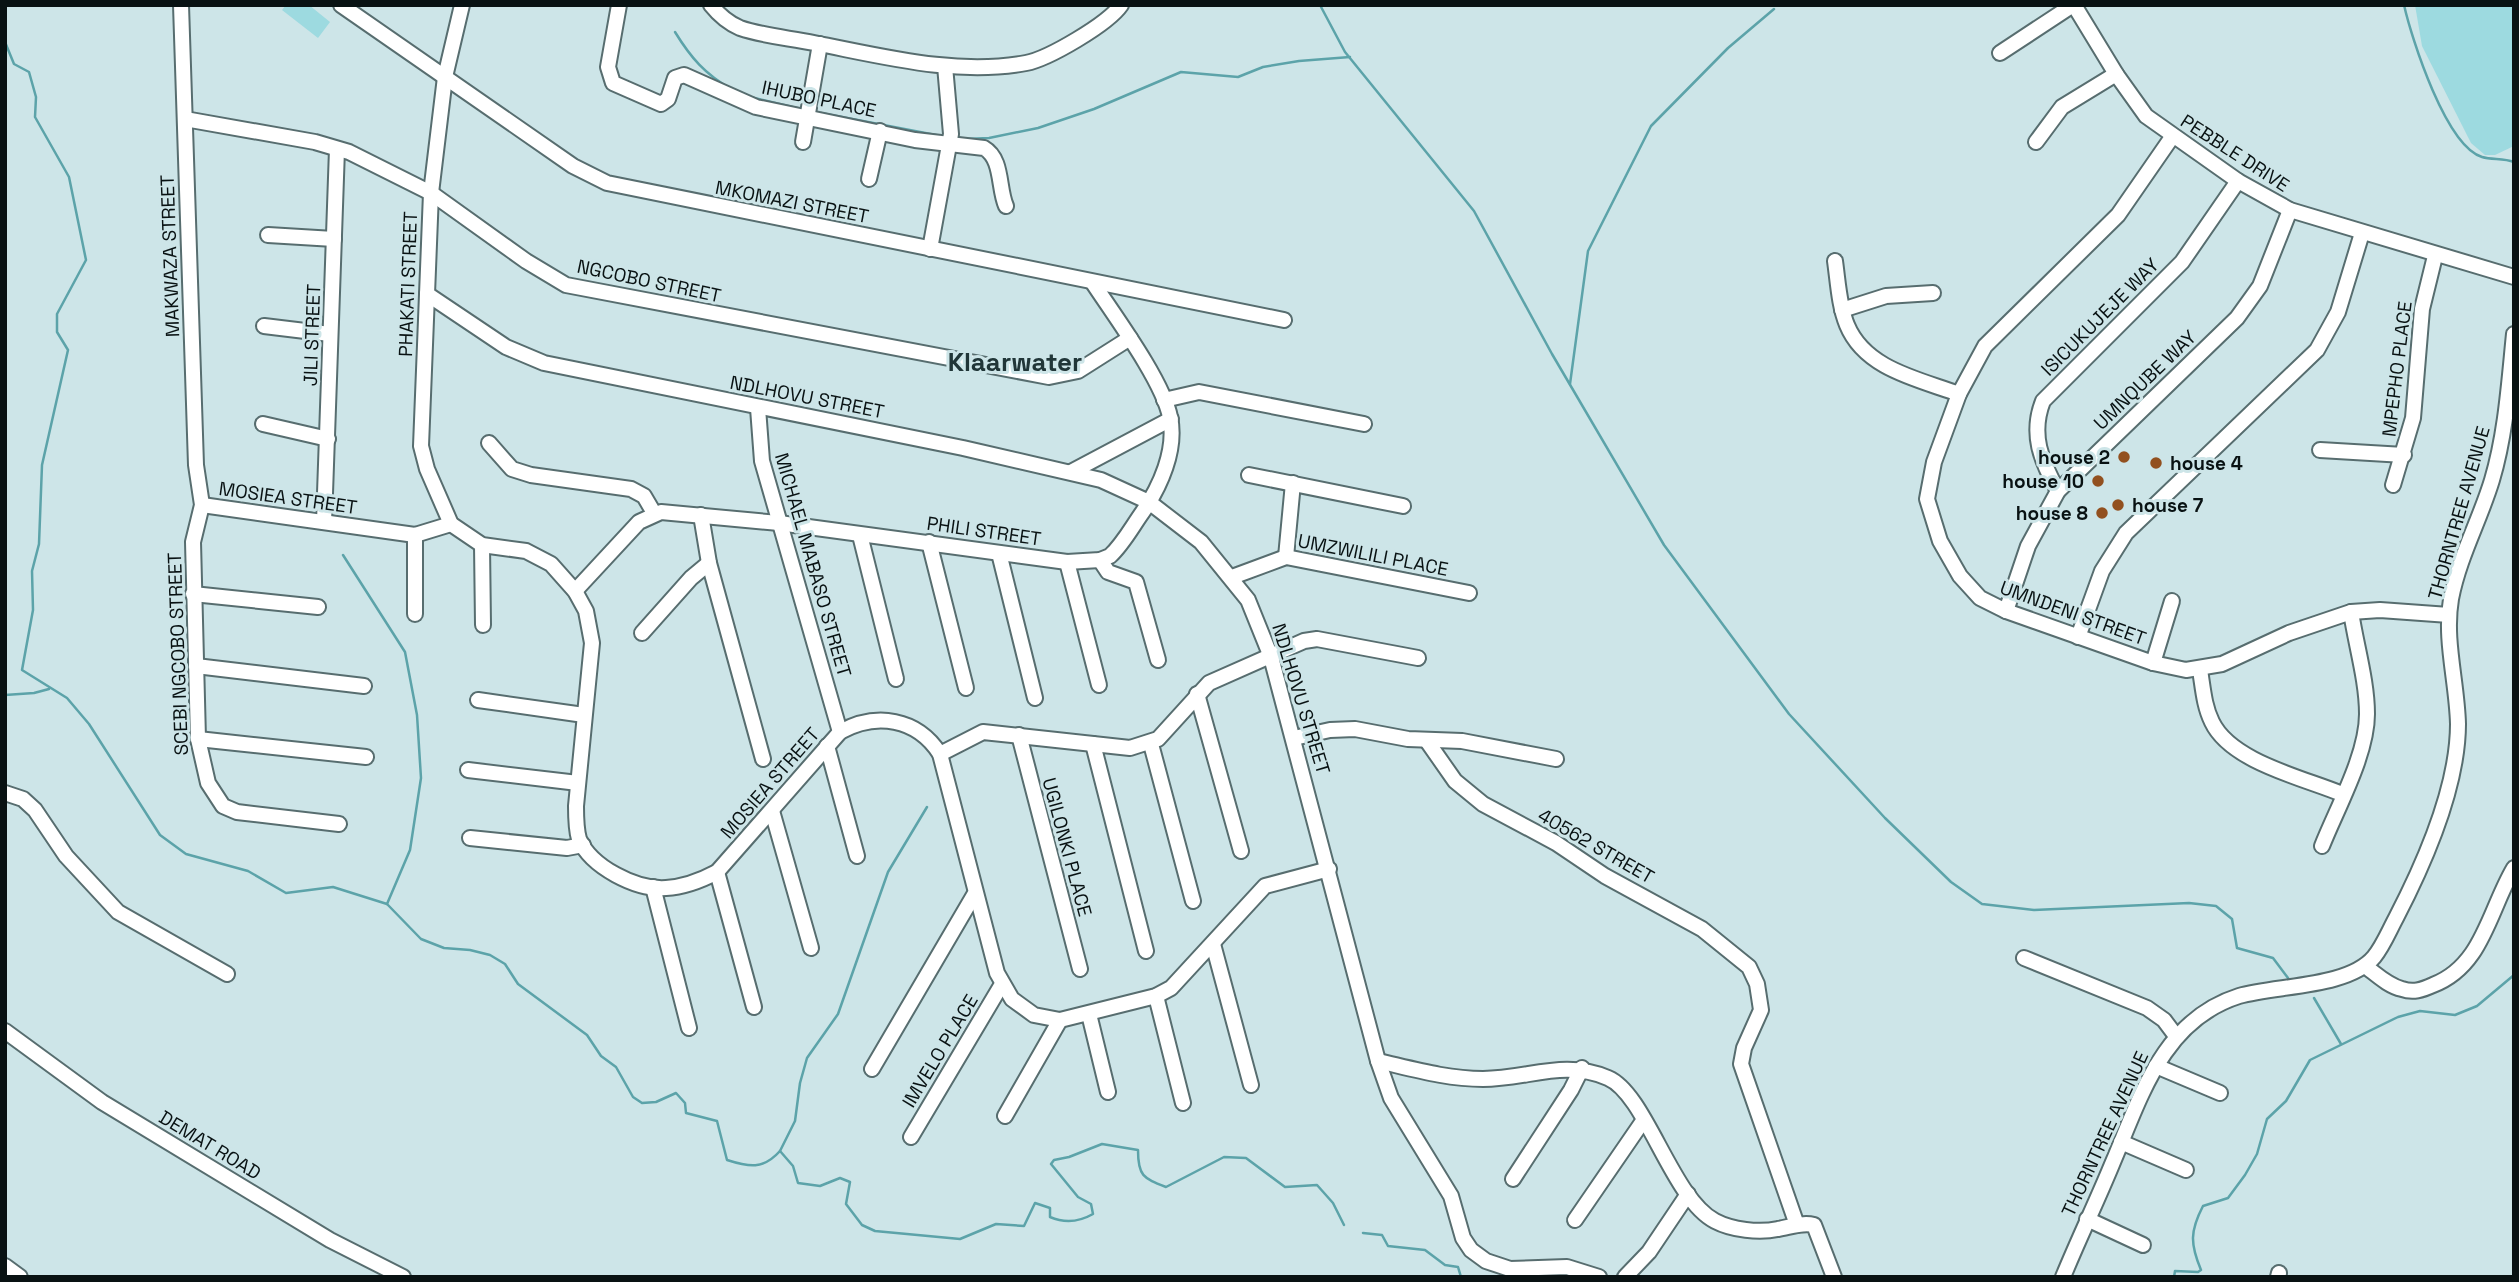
<svg xmlns="http://www.w3.org/2000/svg" width="2519" height="1282" font-family="'Space Grotesk',sans-serif">
  <style>
    .green { fill: #9ddae0 }
    .lines { fill: none; stroke-linecap: round; stroke-linejoin: round }
    .stream { stroke: #5ca3a9; stroke-width: 2.5 }
    .minor-casing { stroke: #576d6f; stroke-width: 18 }
    .minor { stroke: #fff; stroke-width: 14 }
    .poi-dot { fill: #92501f; stroke: #cde5e8; stroke-width: 2.5 }
    .labels { text-anchor: middle; dominant-baseline: central; stroke-width: 6; stroke-linejoin: round; paint-order: stroke }
    .street-label { font-size: 19px; fill: #091213; stroke: #cde5e8 }
    .poi-label { font-size: 19px; font-weight: bold; fill: #091213; stroke: #cde5e8; text-anchor: end }
    .district-label { font-size: 26px; font-weight: bold; fill: #213638; stroke: #cde5e8 }
  </style>
  <rect width="100%" height="100%" fill="#cde5e8"/>
  <g class="green">
    <polygon points="286,5 309,5 330,22 318,38 282,10"/>
    <polygon points="2415,5 2514,5 2514,146 2495,155 2485,155 2471,143 2422,46"/>
  </g>
  <g class="lines">
    <g class="stream">
      <polyline points="1320,5 1345,52 1474,211 1552,354 1664,545 1789,714 1885,818 1951,882 1982,904 2034,910 2189,903 2216,906 2232,919 2237,948 2273,958 2288,978"/>
      <path d="M2404,5C2412,40 2446,146 2482,157C2492,160 2503,158 2514,162"/>
      <path d="M675,32C691,58 705,74 731,89"/>
      <path d="M5,42L14,64L29,72L36,97L35,117L69,177L86,260L57,314V332L68,350L42,465L39,544L32,571L33,610L22,670L67,698L89,724L160,835L186,854L248,871L286,893L333,887L387,904L421,939L444,948L470,950L490,955L505,964L518,984L587,1035L601,1056L616,1067L633,1097L642,1103L656,1102L676,1093L685,1103L686,1113L717,1121L727,1160C749,1167 763,1170 780,1151L793,1166L798,1183L820,1186L840,1178L850,1182L846,1204L862,1225L875,1231L960,1239L996,1224L1024,1226L1035,1203L1050,1208V1217C1064,1223 1079,1222 1093,1214L1091,1204L1078,1197L1051,1164L1054,1160L1069,1157L1102,1144L1138,1150C1138,1176 1143,1178 1166,1187L1224,1157L1246,1158L1285,1187L1317,1185L1333,1203L1344,1225"/>
      <polyline points="746,96 801,109"/>
      <polyline points="821,113 941,136"/>
      <polyline points="965,139 989,138 1038,128 1094,109 1181,72 1238,77 1263,67 1299,61 1350,57"/>
      <polyline points="1570,384 1588,251 1651,126 1728,48 1774,9"/>
      <polyline points="343,555 405,652 417,715 421,778 410,850 387,904"/>
      <polyline points="5,695 34,693 49,689"/>
      <polyline points="2314,998 2341,1044"/>
      <polyline points="780,1151 795,1121 800,1083 807,1058 838,1014 888,872 927,807"/>
      <polyline points="1363,1233 1382,1235 1388,1246 1425,1250 1445,1265 1458,1267 1461,1277"/>
      <path d="M2174,1277L2175,1271L2198,1272L2201,1270C2190,1244 2190,1231 2203,1206L2228,1198L2245,1175L2257,1154L2267,1119L2286,1101L2310,1060L2398,1017L2420,1011L2455,1015L2477,1006L2514,975"/>
    </g>
    <g class="minor-casing">
      <g id="minor">
        <polyline points="181,5 196,465 202,505 193,542 198,739 208,783 223,806 237,812 339,824"/>
        <polyline points="341,5 573,166 607,183 1284,320"/>
        <path d="M462,5L445,77L431,193L421,446L427,469L451,524L482,545L526,551L551,564L575,591L586,611L592,643L576,806C576,816 576,829 579,839C591,867 636,890 666,888C684,887 702,880 717,872L840,732C876,712 917,718 940,754L997,973L1012,999L1034,1015L1060,1020L1156,996L1171,988L1265,886L1329,869"/>
        <path d="M619,5L608,67L613,83L661,104L668,99L675,78L684,75L756,107L915,140L984,148C1003,159 998,188 1006,206"/>
        <path d="M711,5C719,15 728,23 740,28C763,36 790,38 814,43C882,56 956,76 1026,63C1048,59 1108,24 1121,5"/>
        <polyline points="2074,5 2116,74 2146,116 2238,181 2290,210 2514,277"/>
        <polyline points="2000,53 2073,5"/>
        <polyline points="185,119 315,142 349,152 431,193 526,261 566,285 1049,377 1078,371 1130,338"/>
        <polyline points="2172,137 2118,215 1985,346 1959,394 1934,462 1927,499 1940,541 1960,576 1980,598 2006,611 2153,663 2186,670 2222,664 2289,633 2351,612 2380,610 2449,615"/>
        <polyline points="803,142 820,44"/>
        <polyline points="2036,142 2062,107 2116,74"/>
        <polyline points="869,179 880,131"/>
        <polyline points="268,235 334,239"/>
        <polyline points="930,249 951,134 945,66"/>
        <path d="M1835,261C1838,282 1839,306 1847,325C1865,369 1918,379 1959,394"/>
        <polyline points="427,294 506,347 544,363 963,448 1101,480 1149,502 1201,542 1248,600 1271,657 1378,1061 1391,1098 1451,1196 1463,1238 1471,1250 1486,1261 1510,1269 1567,1267 1599,1277"/>
        <polyline points="1842,310 1886,296 1933,293"/>
        <polyline points="264,326 330,334"/>
        <polyline points="1164,400 1199,392 1364,424"/>
        <polyline points="758,408 762,461 840,732"/>
        <polyline points="263,424 328,439"/>
        <polyline points="489,443 512,469 531,475 631,489 644,496 654,513"/>
        <polyline points="2320,450 2404,455"/>
        <polyline points="1071,472 1171,419"/>
        <polyline points="1249,475 1403,506"/>
        <polyline points="2393,485 2413,418 2422,309 2435,256"/>
        <path d="M2058,491C2041,461 2030,434 2043,401L2182,262L2238,181"/>
        <polyline points="202,505 415,535 451,524"/>
        <polyline points="701,515 709,563 763,759"/>
        <polyline points="324,522 337,149"/>
        <polyline points="415,535 415,614"/>
        <polyline points="860,535 896,679"/>
        <polyline points="929,542 966,688"/>
        <polyline points="482,545 483,625"/>
        <polyline points="999,553 1035,698"/>
        <polyline points="1286,557 1293,483"/>
        <polyline points="1100,560 1108,572 1136,582 1158,660"/>
        <polyline points="1067,562 1099,685"/>
        <polyline points="1232,577 1286,557 1469,593"/>
        <path d="M575,591L639,522L661,512L779,523L1067,562L1100,560L1110,556C1123,544 1132,527 1142,513C1160,487 1177,450 1170,417C1163,381 1114,315 1093,283"/>
        <polyline points="193,594 318,607"/>
        <polyline points="2006,611 2028,546 2058,491 2237,318 2260,286 2290,210"/>
        <polyline points="642,633 691,578 709,563"/>
        <polyline points="2078,637 2102,571 2126,533 2317,350 2338,312 2362,233"/>
        <polyline points="2153,663 2172,601"/>
        <polyline points="196,666 364,686"/>
        <path d="M2200,670C2203,688 2204,706 2212,722C2231,762 2304,778 2342,794"/>
        <polyline points="1197,694 1241,851"/>
        <polyline points="478,700 584,715"/>
        <polyline points="1019,735 1080,969"/>
        <polyline points="1294,738 1330,730 1355,729 1408,739 1462,741 1556,759"/>
        <polyline points="198,739 366,757"/>
        <polyline points="1427,741 1455,781 1483,804 1556,843 1605,876 1702,929 1749,967 1757,984 1761,1010 1744,1048 1741,1064 1797,1225"/>
        <polyline points="1093,744 1146,951"/>
        <polyline points="1151,744 1193,901"/>
        <polyline points="827,746 857,856"/>
        <polyline points="940,754 983,732 1130,748 1158,739 1209,683 1304,641 1317,639 1418,658"/>
        <polyline points="468,770 578,783"/>
        <polyline points="5,793 23,799 35,810 66,856 118,912 227,974"/>
        <polyline points="772,811 811,948"/>
        <polyline points="470,838 567,848 583,845"/>
        <path d="M2322,846C2337,808 2367,755 2367,714C2367,681 2356,645 2351,612"/>
        <polyline points="717,872 754,1007"/>
        <polyline points="653,887 689,1028"/>
        <polyline points="1213,944 1251,1085"/>
        <polyline points="2024,958 2147,1008 2164,1020 2176,1036"/>
        <path d="M2365,966C2376,974 2388,986 2402,989C2413,993 2422,990 2433,985C2483,966 2489,910 2514,868"/>
        <polyline points="1156,996 1183,1103"/>
        <polyline points="1089,1014 1108,1092"/>
        <polyline points="5,1031 102,1102 330,1240 403,1277"/>
        <path d="M1378,1061C1413,1069 1447,1079 1483,1079C1528,1079 1564,1059 1608,1078C1646,1094 1672,1199 1715,1221C1732,1230 1759,1233 1778,1229C1790,1227 1802,1222 1814,1225L1834,1277"/>
        <polyline points="2156,1066 2220,1093"/>
        <polyline points="872,1069 974,895"/>
        <polyline points="1005,1116 1060,1020"/>
        <polyline points="911,1137 1002,984"/>
        <polyline points="2121,1142 2186,1170"/>
        <polyline points="1513,1179 1571,1090 1582,1068"/>
        <polyline points="2087,1219 2143,1245"/>
        <polyline points="1575,1220 1643,1121"/>
        <polyline points="5,1266 20,1277"/>
        <polyline points="1625,1277 1649,1252 1688,1194"/>
        <path d="M2063,1277C2079,1238 2097,1201 2113,1162C2141,1096 2163,1020 2239,996C2276,985 2348,988 2374,957C2383,946 2389,931 2396,918C2425,862 2458,787 2458,724C2457,682 2444,640 2451,599C2459,557 2480,520 2492,480C2506,433 2509,383 2514,334"/>
        <polyline points="2278,1277 2279,1273"/>
      </g>
    </g>
    <use href="#minor" class="minor"/>
  </g>
  <g class="poi-dot">
    <circle cx="2124" cy="457" r="7"/>
    <circle cx="2156" cy="463" r="7"/>
    <circle cx="2098" cy="481" r="7"/>
    <circle cx="2118" cy="505" r="7"/>
    <circle cx="2102" cy="513" r="7"/>
  </g>
  <g class="labels">
    <g class="street-label">
      <text transform="translate(819 99) rotate(12)">IHUBO PLACE</text>
      <text transform="translate(2235 153) rotate(33)">PEBBLE DRIVE</text>
      <text transform="translate(792 202) rotate(11)">MKOMAZI STREET</text>
      <text transform="translate(170 256) rotate(-92)">MAKWAZA STREET</text>
      <text transform="translate(649 281) rotate(12)">NGCOBO STREET</text>
      <text transform="translate(408 284) rotate(-88)">PHAKATI STREET</text>
      <text transform="translate(2100 317) rotate(-45)">ISICUKUJEJE WAY</text>
      <text transform="translate(312 335) rotate(-88)">JILI STREET</text>
      <text transform="translate(2397 369) rotate(-83)">MPEPHO PLACE</text>
      <text transform="translate(2145 380) rotate(-44)">UMNQUBE WAY</text>
      <text transform="translate(807 397) rotate(11)">NDLHOVU STREET</text>
      <text transform="translate(288 498) rotate(8)">MOSIEA STREET</text>
      <text transform="translate(2459 513) rotate(-74)">THORNTREE AVENUE</text>
      <text transform="translate(984 531) rotate(8)">PHILI STREET</text>
      <text transform="translate(1373 555) rotate(11)">UMZWILILI PLACE</text>
      <text transform="translate(813 565) rotate(74)">MICHAEL MABASO STREET</text>
      <text transform="translate(2073 613) rotate(20)">UMNDENI STREET</text>
      <text transform="translate(178 654) rotate(-92)">SCEBI NGCOBO STREET</text>
      <text transform="translate(1301 699) rotate(73)">NDLHOVU STREET</text>
      <text transform="translate(770 783) rotate(-49)">MOSIEA STREET</text>
      <text transform="translate(1596 846) rotate(30)">40562 STREET</text>
      <text transform="translate(1067 847) rotate(75)">UGILONKI PLACE</text>
      <text transform="translate(940 1051) rotate(-59)">IMVELO PLACE</text>
      <text transform="translate(2105 1134) rotate(-65)">THORNTREE AVENUE</text>
      <text transform="translate(210 1145) rotate(31)">DEMAT ROAD</text>
    </g>
    <g class="poi-label">
      <text x="2110" y="457">house 2</text>
      <text x="2170" y="463" text-anchor="start">house 4</text>
      <text x="2084" y="481">house 10</text>
      <text x="2132" y="505" text-anchor="start">house 7</text>
      <text x="2088" y="513">house 8</text>
    </g>
    <g class="district-label">
      <text x="1015" y="362">Klaarwater</text>
    </g>
  </g>
  <rect width="2519" height="1282" fill="none" stroke="#091213" stroke-width="14"/>
</svg>
